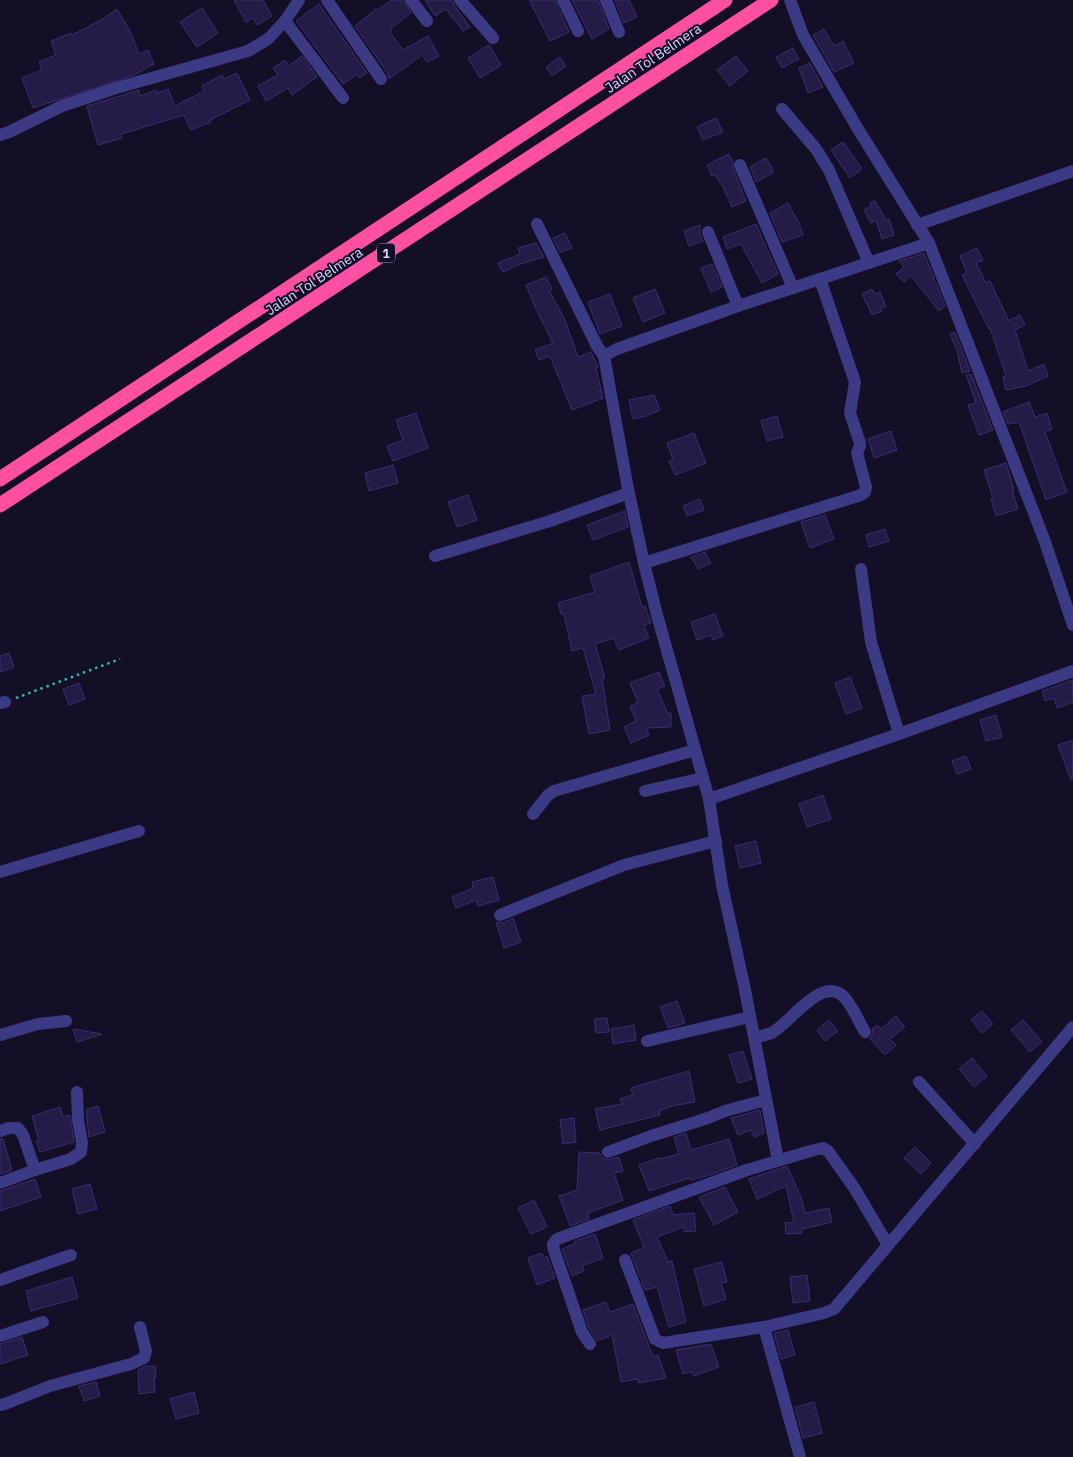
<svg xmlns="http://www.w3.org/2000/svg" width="1073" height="1457" font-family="'IBM Plex Sans',sans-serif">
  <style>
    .building { fill: #241b47; stroke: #3b2d73 }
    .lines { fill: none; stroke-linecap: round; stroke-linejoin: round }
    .path { stroke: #2fb8b0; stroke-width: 2.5; stroke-dasharray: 2.5 4; stroke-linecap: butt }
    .minor { stroke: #3d3a85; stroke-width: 12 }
    .highway { stroke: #ff4fa3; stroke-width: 15 }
    .labels { text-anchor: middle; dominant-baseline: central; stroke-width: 4; stroke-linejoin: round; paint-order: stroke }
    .shield { fill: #130f26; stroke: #9e99be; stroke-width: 1 }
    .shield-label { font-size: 12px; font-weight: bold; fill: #d9d4ff }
    .street-label { font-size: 14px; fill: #d9d4ff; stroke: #130f26 }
  </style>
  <rect width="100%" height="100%" fill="#130f26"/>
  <g class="building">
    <polygon points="234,0 263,0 272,16 257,25 253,18 246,22"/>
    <polygon points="392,0 403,0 411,13 391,28 392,30 390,32 403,50 428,36 439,56 427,62 422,55 389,79 388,74 355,26 376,9 377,10"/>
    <polygon points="425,0 452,0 454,5 470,27 463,31 446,9 435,16"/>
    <polygon points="529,0 555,0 569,32 550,41"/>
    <polygon points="572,0 598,0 609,29 592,39"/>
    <polygon points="615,0 629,0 637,17 624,23"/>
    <polygon points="319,4 367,73 359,78 357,74 343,84 296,21"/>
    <polygon points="202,8 218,33 197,47 180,22"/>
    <polygon points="117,9 130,31 139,54 148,50 154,64 134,75 33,108 22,78 42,70 39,62 56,55 51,41 71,33 72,35 101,20"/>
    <polygon points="824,29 834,46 843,41 854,63 834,72 813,35"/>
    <polygon points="489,45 501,65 480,78 468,58"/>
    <polygon points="793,48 799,59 782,68 776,57"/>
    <polygon points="302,56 317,77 292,95 288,88 266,101 258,86 278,75 273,68 285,60 289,66"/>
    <polygon points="736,56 748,71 730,86 717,70"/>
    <polygon points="560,57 566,66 552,76 546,67"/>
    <polygon points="810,63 823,87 808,93 799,68"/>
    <polygon points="237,73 250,100 210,120 211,122 191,130 184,115 121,134 122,138 98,145 87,106 139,90 140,96 156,90 157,93 168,89 175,106 204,91 202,86 222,75 224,79"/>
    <polygon points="716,118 723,132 703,140 697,127"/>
    <polygon points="843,142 862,169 850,178 831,150"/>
    <polygon points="729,154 733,162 733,168 746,201 732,207 723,187 715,175 712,176 707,165"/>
    <polygon points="766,158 774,172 756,182 750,167"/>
    <polygon points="875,201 886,220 889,219 894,235 882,239 876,220 871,223 864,210 871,206 870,203"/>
    <polygon points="788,203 799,223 803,235 782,242 770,213"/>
    <polygon points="756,224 778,274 762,283 741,244 727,249 723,237"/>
    <polygon points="700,225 700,235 703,241 689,246 684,231"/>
    <polygon points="565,233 572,248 560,252 553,238"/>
    <polygon points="536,243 544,257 517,265 504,272 503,270 501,270 498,263 520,254 518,248"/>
    <polygon points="977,248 983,260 976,263 986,283 990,281 1009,321 1020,315 1025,325 1015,330 1028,371 1044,364 1048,376 1026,386 1006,390 1003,377 1006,376 990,328 989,329 962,275 967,273 960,256"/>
    <polygon points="924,253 945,306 939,311 911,276 904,282 896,274 904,267 899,261"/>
    <polygon points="712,264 722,287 711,292 701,268"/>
    <polygon points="546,277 552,289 549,290 564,318 578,357 591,352 598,367 596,369 603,398 572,410 550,356 539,360 535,350 553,343 536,309 526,285"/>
    <polygon points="655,289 665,313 643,322 633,298"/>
    <polygon points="872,289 875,294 880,292 886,306 880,308 882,311 872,315 862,294"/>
    <polygon points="610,294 622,326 600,334 588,302"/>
    <polygon points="955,332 970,371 962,373 957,350 950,334"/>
    <polygon points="971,374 993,430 979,435 968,405 976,403 966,375"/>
    <polygon points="654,395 660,410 646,416 633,419 629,400"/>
    <polygon points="1029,402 1035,417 1047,413 1052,429 1045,432 1067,492 1046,500 1019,422 1008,424 1003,412"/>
    <polygon points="416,413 428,448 393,461 387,446 403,440 396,420"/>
    <polygon points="777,416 783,437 767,441 761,421"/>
    <polygon points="891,431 897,450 874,458 868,439"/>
    <polygon points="694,433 706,463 675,475 669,461 673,459 667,443"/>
    <polygon points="1006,463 1014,490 1012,490 1018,509 996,516 991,499 993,498 984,470"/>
    <polygon points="393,465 398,483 369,491 365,473"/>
    <polygon points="468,495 477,520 457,527 448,502"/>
    <polygon points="700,499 704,510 687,516 683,506"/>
    <polygon points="625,511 628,527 593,540 587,525"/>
    <polygon points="825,515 834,539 810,548 801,522"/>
    <polygon points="885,529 889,541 869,547 866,535"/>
    <polygon points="705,552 711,563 698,569 691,557"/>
    <polygon points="629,562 642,607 645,606 651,623 644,625 649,638 619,650 614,638 595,644 605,678 602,679 610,730 589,734 582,696 596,694 583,648 572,651 564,614 561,614 558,603 595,592 590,576"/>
    <polygon points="715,614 723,636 713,640 711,635 697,640 691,622"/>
    <polygon points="9,653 14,667 0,672 0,656"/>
    <polygon points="659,672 665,686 657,689 668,714 671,713 671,727 646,728 649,735 631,743 624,727 636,721 630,706 638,703 630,683"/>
    <polygon points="850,677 862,708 846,714 835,683"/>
    <polygon points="1073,680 1073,702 1057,708 1054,698 1045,701 1042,691"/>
    <polygon points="79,683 85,699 69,705 63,689"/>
    <polygon points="996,715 1002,737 986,741 980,720"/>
    <polygon points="1073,740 1073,779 1071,780 1058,745"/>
    <polygon points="966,756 971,769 957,774 952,761"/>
    <polygon points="823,795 831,819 807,827 799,804"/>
    <polygon points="756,841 761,863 740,868 735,846"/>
    <polygon points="493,877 499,900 478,906 476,900 456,908 452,897 473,888 472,882"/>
    <polygon points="513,918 521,942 504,948 496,922 503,923"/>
    <polygon points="677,1001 685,1023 668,1028 660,1007"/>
    <polygon points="982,1011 993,1024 982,1033 971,1020"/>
    <polygon points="896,1016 905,1027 890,1039 896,1045 885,1055 870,1039 873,1033 872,1029 877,1025 881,1029"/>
    <polygon points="607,1018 609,1032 596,1033 594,1019"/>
    <polygon points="829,1020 838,1031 825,1041 817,1030"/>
    <polygon points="1023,1020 1042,1042 1030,1052 1011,1030"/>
    <polygon points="634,1025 636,1040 613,1044 611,1029"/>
    <polygon points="73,1029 102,1034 77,1042"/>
    <polygon points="743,1051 752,1079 738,1083 729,1055"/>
    <polygon points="972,1058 987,1076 974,1087 959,1069"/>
    <polygon points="689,1071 695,1102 672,1106 659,1111 660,1115 600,1130 595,1109 622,1104 620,1099 633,1095 631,1088"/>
    <polygon points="98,1106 105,1132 89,1137 86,1110"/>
    <polygon points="60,1107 63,1117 70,1115 74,1142 40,1152 36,1141 39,1141 32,1116"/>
    <polygon points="760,1110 764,1133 754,1137 751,1130 738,1135 731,1118"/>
    <polygon points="574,1118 576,1142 563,1144 560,1120"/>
    <polygon points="686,1133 691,1150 729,1139 737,1165 707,1176 691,1180 689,1178 649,1191 639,1165 659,1158 660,1159 679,1154 674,1137"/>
    <polygon points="0,1139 3,1139 12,1170 0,1174"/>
    <polygon points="915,1147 931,1163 921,1174 904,1158"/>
    <polygon points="579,1152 600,1153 602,1158 607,1160 619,1157 623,1171 614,1173 623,1200 588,1213 589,1219 570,1226 559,1196 577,1190"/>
    <polygon points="787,1166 801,1197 805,1213 829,1208 832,1222 802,1229 802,1233 786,1234 785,1223 794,1222 786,1186 757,1199 749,1179"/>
    <polygon points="35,1179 41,1197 0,1211 0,1191"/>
    <polygon points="90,1184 97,1209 78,1214 72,1189"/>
    <polygon points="725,1187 738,1212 714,1225 699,1197"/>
    <polygon points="534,1200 547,1227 531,1234 518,1208"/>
    <polygon points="670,1206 673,1215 694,1213 696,1231 684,1232 684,1227 657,1237 668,1262 672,1261 686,1322 669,1327 657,1287 645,1290 631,1253 644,1247 633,1220"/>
    <polygon points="595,1234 603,1258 582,1266 584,1271 572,1276 562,1249 576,1243 575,1241"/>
    <polygon points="542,1253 544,1258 547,1256 555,1278 537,1285 528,1258"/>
    <polygon points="722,1262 727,1282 721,1283 726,1299 704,1306 694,1269"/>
    <polygon points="807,1275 810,1301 793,1303 790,1277"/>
    <polygon points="72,1277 78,1298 31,1311 26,1291"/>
    <polygon points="606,1302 610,1312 633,1304 653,1357 658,1355 666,1378 639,1383 638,1379 621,1382 612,1335 597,1341 589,1328 583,1310"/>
    <polygon points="788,1330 795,1355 781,1359 774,1333"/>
    <polygon points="22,1337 28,1355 0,1364 0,1344"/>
    <polygon points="711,1344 719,1367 694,1376 692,1372 683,1374 676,1350"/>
    <polygon points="146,1366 155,1366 156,1377 154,1377 155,1392 139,1394 138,1370"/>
    <polygon points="96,1382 100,1396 84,1401 79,1386"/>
    <polygon points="194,1392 199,1413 176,1419 170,1399"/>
    <polygon points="814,1402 822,1433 803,1438 795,1407"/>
  </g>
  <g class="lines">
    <polyline class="path" points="16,698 120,659"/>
    <g class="minor">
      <polyline points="327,0 381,79"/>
      <polyline points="411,0 427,21"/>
      <polyline points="460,0 493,38"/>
      <polyline points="563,0 578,31"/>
      <polyline points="606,0 619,32"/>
      <polyline points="790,0 803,35 858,129 929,243 1044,539 1073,625"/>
      <polyline points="285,21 343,98"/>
      <polyline points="782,109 816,149 829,170 869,263"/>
      <polyline points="0,135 9,132 62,106 116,88 248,51 268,39 285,21 299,0"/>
      <polyline points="740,165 793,288"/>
      <polyline points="537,224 597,346 604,356"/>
      <polyline points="917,225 1073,171"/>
      <polyline points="708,232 738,306"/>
      <polyline points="435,556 550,521 629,493"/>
      <polyline points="644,563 861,495 865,492 866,487 857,453 860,446 860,443 850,413 855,382 820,279"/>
      <polyline points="861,569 871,642 899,734"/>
      <polyline points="0,703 5,702"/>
      <polyline points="645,791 703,778"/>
      <polyline points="709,799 899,734 1073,671"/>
      <polyline points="533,814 548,795 554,791 695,750"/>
      <polyline points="0,872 139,831"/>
      <polyline points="500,915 624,865 716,841"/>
      <polyline points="0,1035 38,1024 66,1021"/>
      <path d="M755,1038C760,1036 768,1035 773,1032C790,1023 821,976 843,996C851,1003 859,1022 865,1032"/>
      <polyline points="647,1041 750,1017"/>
      <polyline points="919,1082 975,1144"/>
      <polyline points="0,1131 9,1128 18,1128 23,1135 35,1170"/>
      <polyline points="608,1152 651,1136 708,1118 725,1111 766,1100"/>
      <polyline points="778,1160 744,985 722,885 709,799 657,615 644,563 628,489 604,356 617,349 738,306 929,243"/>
      <polyline points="0,1183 35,1170 71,1159 81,1152 82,1143 78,1120 77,1092"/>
      <polyline points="625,1260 655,1339 663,1343 764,1327 824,1313 834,1309 1073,1027"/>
      <polyline points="0,1280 71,1255"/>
      <polyline points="764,1327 800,1457"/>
      <polyline points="0,1336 43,1322"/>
      <polyline points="590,1344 582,1332 553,1247 553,1244 557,1239 747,1170 814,1150 823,1148 828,1151 855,1189 888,1245"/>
      <polyline points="0,1405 5,1404 50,1386 131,1364 144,1358 146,1351 140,1327"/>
    </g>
    <g class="highway">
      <polyline points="0,479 725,0"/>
      <polyline points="0,505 771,0"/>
    </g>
  </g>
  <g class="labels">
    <rect class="shield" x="377" y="243.5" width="18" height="19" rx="4"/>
    <g class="shield-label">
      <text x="386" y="253">1</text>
    </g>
    <g class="street-label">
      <text transform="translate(653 58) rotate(-34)">Jalan Tol Belmera</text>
      <text transform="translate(314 281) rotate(-33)">Jalan Tol Belmera</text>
    </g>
  </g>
</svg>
